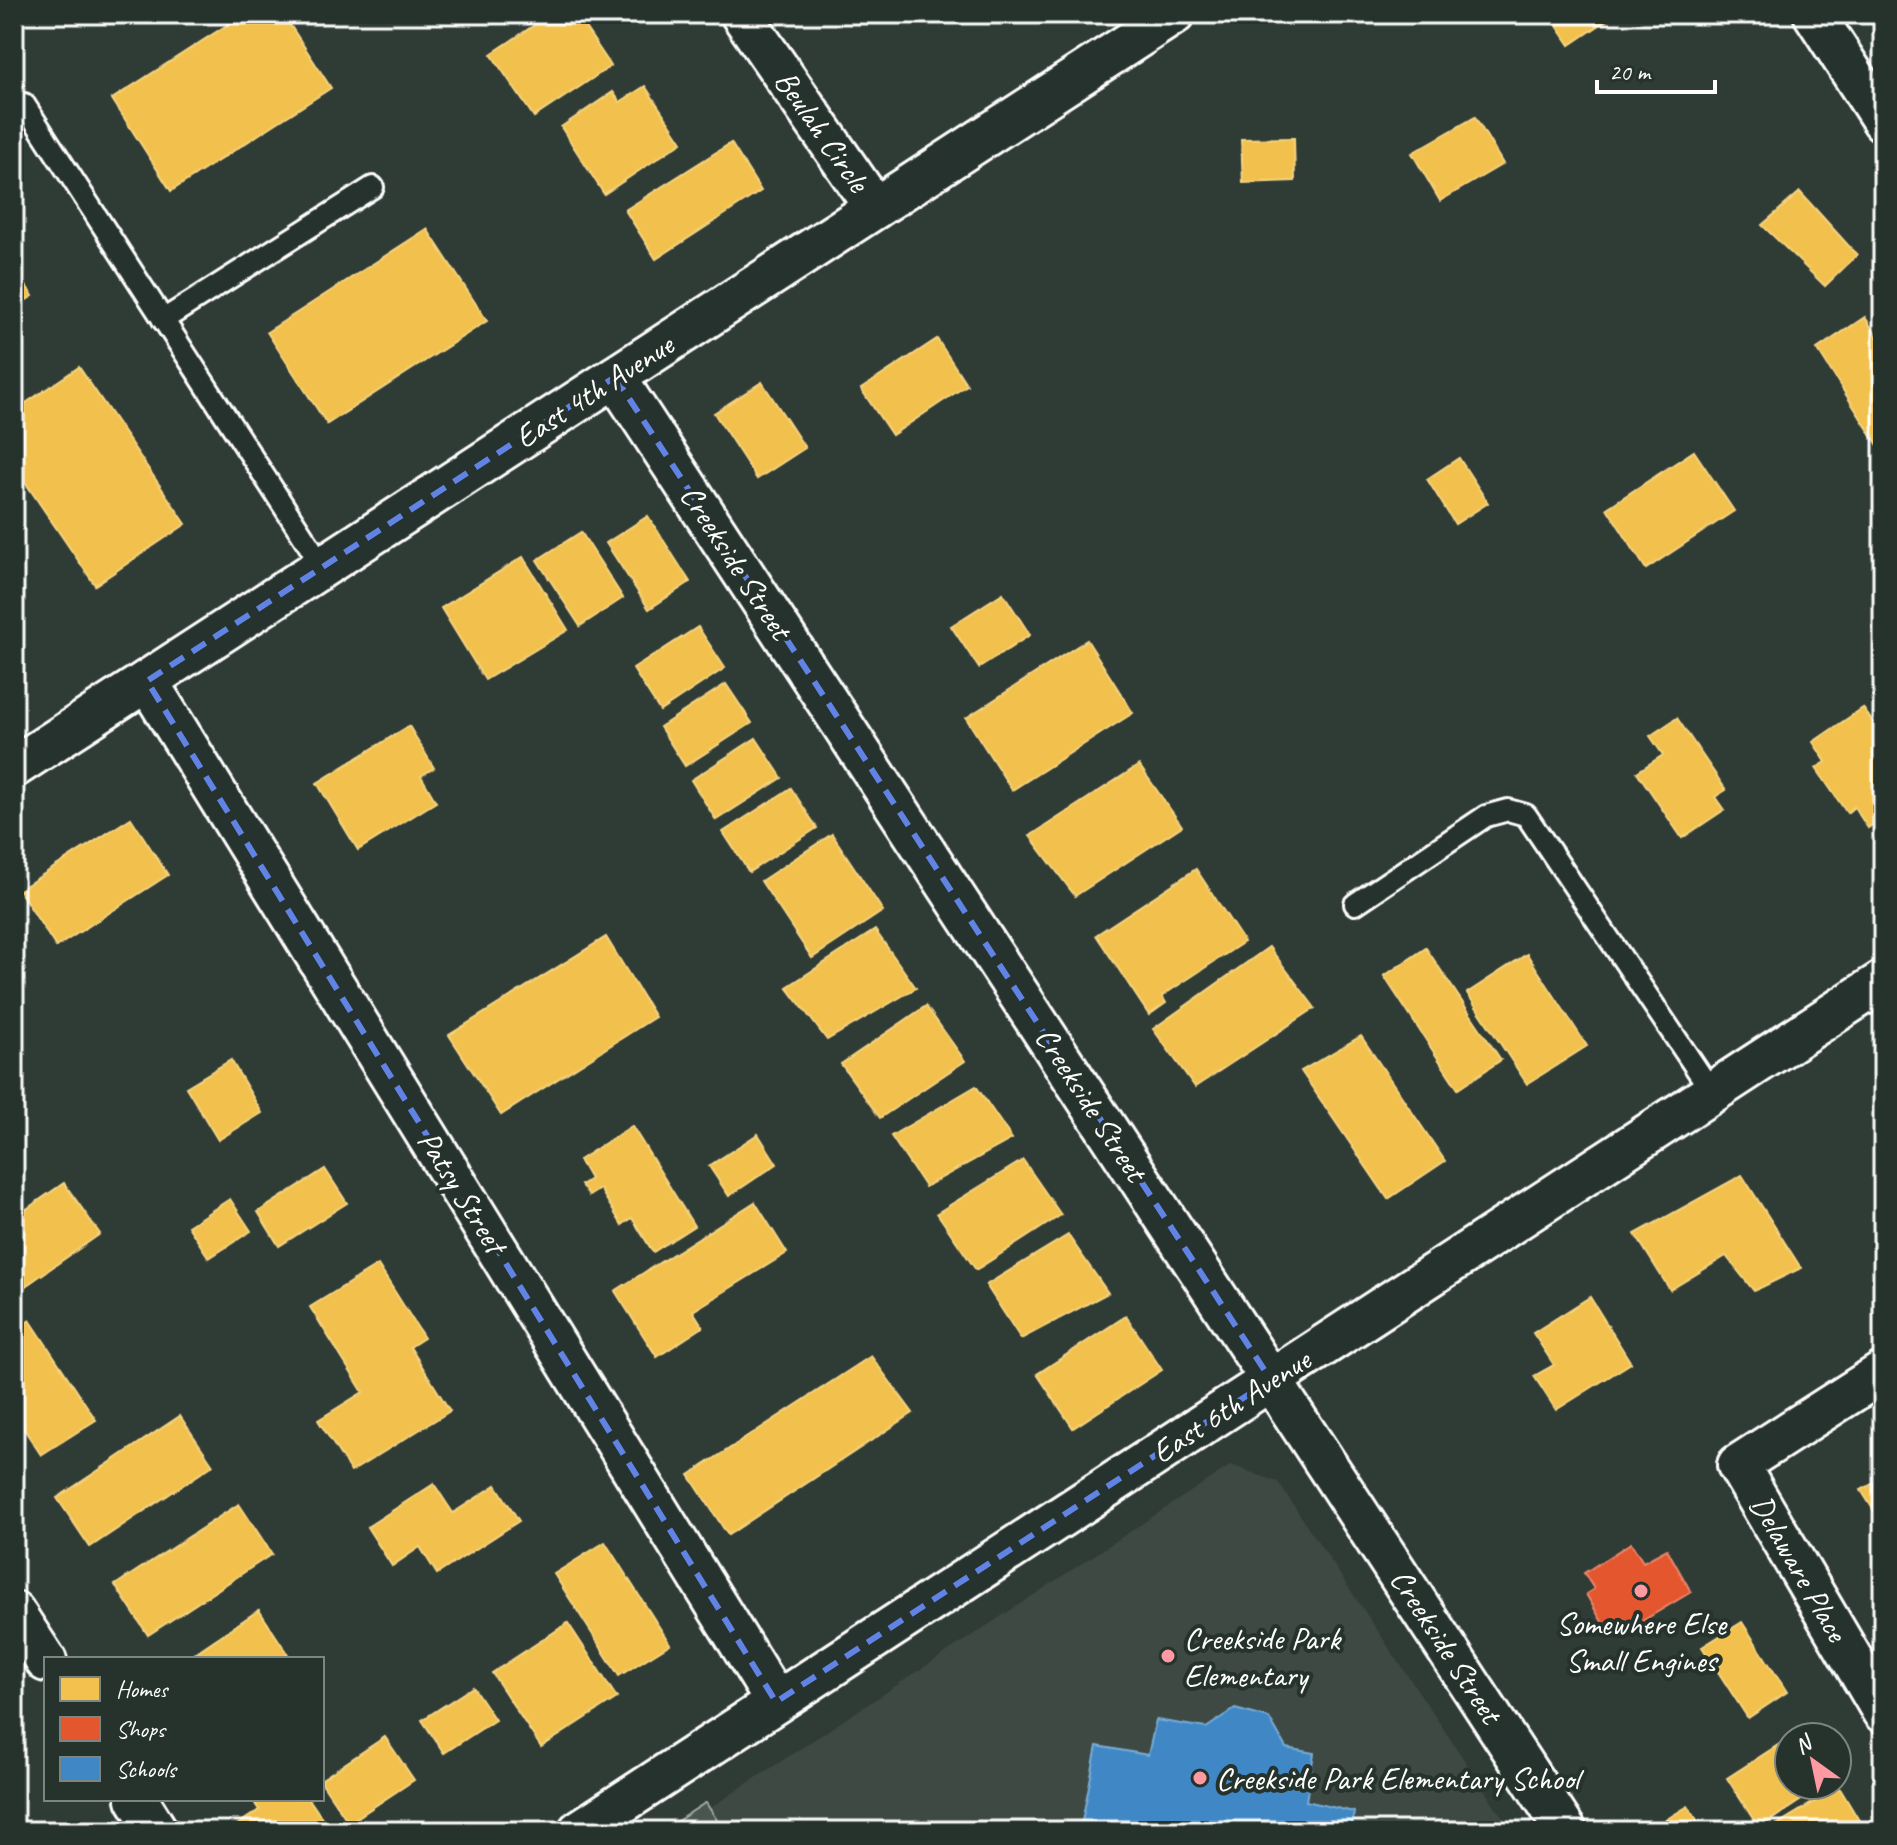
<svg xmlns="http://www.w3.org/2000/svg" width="1897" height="1845" font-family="Caveat,sans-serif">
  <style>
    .built { fill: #3c4842 }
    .grass { fill: url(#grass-tufts); stroke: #a4aaa7; stroke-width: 2 }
    .homes { fill: #f2c14e; stroke: #f6d483; stroke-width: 2 }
    .shops { fill: #e4572e; stroke: #ec896d; stroke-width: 2 }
    .schools { fill: #3f88c5; stroke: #79acd6; stroke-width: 2 }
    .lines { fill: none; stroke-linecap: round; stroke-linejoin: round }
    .lane-casing { stroke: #fff; stroke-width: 26 }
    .street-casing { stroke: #fff; stroke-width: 46 }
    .lane { stroke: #26332d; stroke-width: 20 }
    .street { stroke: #26332d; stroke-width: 40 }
    .marked { fill: none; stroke: #6183e4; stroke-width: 6; stroke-dasharray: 16 10; stroke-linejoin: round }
    .poi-dot { fill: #ff9aa2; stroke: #26332d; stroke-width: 3 }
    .labels { text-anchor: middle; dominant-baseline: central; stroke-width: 8; stroke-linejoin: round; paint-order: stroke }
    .street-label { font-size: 32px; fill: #fff; stroke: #26332d }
    .poi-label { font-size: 32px; fill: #fff; stroke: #26332d; text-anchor: start }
  </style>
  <defs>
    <pattern id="grass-tufts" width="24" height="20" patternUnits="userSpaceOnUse" patternTransform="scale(2)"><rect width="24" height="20" fill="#4a544f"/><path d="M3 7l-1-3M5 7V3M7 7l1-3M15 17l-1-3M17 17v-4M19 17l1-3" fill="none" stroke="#656e69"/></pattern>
  </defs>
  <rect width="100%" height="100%" fill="#2f3b35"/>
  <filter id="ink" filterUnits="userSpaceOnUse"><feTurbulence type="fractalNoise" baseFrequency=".0125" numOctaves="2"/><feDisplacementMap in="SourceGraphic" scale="16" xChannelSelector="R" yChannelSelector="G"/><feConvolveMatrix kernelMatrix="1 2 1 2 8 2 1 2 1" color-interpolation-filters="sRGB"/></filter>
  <g filter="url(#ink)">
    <polygon class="built" points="1231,1465 1278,1482 1512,1831 675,1831"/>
    <polygon class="grass" points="706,1803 724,1831 662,1831 705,1803"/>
    <g class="homes">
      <polygon points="244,14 283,14 331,88 171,191 112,99"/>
      <polygon points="551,14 576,14 611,66 534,117 491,54"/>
      <polygon points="1549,14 1616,14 1570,45"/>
      <polygon points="645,86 682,142 604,194 561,127 613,92 620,102"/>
      <polygon points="1475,117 1503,164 1440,201 1412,153"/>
      <polygon points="1294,138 1295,181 1243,183 1241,139"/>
      <polygon points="731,143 761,191 656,259 625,210"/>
      <polygon points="1800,192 1857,255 1825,286 1762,225"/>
      <polygon points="427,229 487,321 327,424 267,332"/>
      <polygon points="14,268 33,296 14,308"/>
      <polygon points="1865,317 1883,346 1883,453 1817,349"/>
      <polygon points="937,339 967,385 892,435 861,389"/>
      <polygon points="79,367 186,524 95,585 14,466 14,411"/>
      <polygon points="762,382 805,448 757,479 714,413"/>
      <polygon points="1694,451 1734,511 1646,569 1607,508"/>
      <polygon points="1459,458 1488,503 1455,524 1427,479"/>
      <polygon points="648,516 690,582 649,609 606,543"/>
      <polygon points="581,532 623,598 580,626 537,560"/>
      <polygon points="523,557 568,630 485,680 441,608"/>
      <polygon points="1003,593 1030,635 979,668 951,626"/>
      <polygon points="698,627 725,668 660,711 633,669"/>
      <polygon points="1087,640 1133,713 1012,790 966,718"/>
      <polygon points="726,684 752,723 685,766 660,727"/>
      <polygon points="1863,708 1883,737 1883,817 1868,828 1854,807 1847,813 1816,768 1826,762 1813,742"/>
      <polygon points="1677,718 1726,790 1715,797 1724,810 1682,838 1637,772 1663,755 1650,736"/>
      <polygon points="409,726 434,768 421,776 436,802 358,850 317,783"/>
      <polygon points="756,738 782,778 716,820 691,780"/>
      <polygon points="1139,765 1182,826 1075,896 1030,836"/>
      <polygon points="791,788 817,828 749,872 723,832"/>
      <polygon points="131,818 168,875 56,947 19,890"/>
      <polygon points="832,834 883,911 812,958 761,881"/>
      <polygon points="1196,869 1244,942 1162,996 1166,1003 1149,1015 1096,935"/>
      <polygon points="875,930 916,988 827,1040 787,987"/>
      <polygon points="606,937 655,1017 501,1115 449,1035"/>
      <polygon points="1269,947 1315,1008 1195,1087 1153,1029"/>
      <polygon points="1426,948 1501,1060 1458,1089 1384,976"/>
      <polygon points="1527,954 1587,1046 1527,1084 1467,993"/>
      <polygon points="926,1006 965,1061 880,1118 841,1064"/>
      <polygon points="1361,1036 1445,1161 1388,1199 1301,1071"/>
      <polygon points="231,1060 262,1113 218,1140 186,1087"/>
      <polygon points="976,1086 1012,1139 925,1187 891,1136"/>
      <polygon points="632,1126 694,1226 653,1252 632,1218 622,1225 600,1189 589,1196 581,1185 590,1179 579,1160"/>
      <polygon points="758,1134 777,1164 729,1196 709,1166"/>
      <polygon points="1023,1160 1061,1215 976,1270 937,1213"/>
      <polygon points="325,1169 347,1203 279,1246 258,1212"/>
      <polygon points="1742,1175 1801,1268 1754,1291 1726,1256 1670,1290 1635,1234"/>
      <polygon points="64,1183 100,1234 14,1294 14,1195 25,1210"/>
      <polygon points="230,1199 251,1231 209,1258 188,1226"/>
      <polygon points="755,1202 787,1253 693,1311 703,1327 657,1357 615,1291"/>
      <polygon points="1068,1235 1108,1293 1021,1339 986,1285"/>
      <polygon points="378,1265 424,1338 410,1347 450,1411 351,1472 318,1420 363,1392 310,1307"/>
      <polygon points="1590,1297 1631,1363 1556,1410 1534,1376 1554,1365 1533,1333"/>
      <polygon points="1126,1316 1162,1370 1073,1428 1037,1374"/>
      <polygon points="30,1320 96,1420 41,1455 14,1414 14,1330"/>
      <polygon points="871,1356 913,1413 728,1535 689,1475"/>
      <polygon points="180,1416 213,1465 90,1547 57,1498"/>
      <polygon points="1883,1478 1883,1525 1861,1490"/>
      <polygon points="434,1484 453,1513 496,1485 519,1521 437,1574 420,1547 392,1566 367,1527"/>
      <polygon points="239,1504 272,1554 148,1635 115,1585"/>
      <polygon points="605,1542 670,1644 619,1676 554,1574"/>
      <polygon points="259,1610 291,1659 186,1659"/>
      <polygon points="1742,1622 1787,1692 1748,1718 1702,1647"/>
      <polygon points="568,1623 617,1698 541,1747 492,1673"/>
      <polygon points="473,1687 495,1720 444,1753 422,1720"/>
      <polygon points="385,1737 414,1780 349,1823 322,1783 322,1779"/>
      <polygon points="1789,1738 1789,1785 1824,1785 1759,1828 1727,1778"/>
      <polygon points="1839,1787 1863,1827 1855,1831 1775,1831 1773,1827"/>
      <polygon points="252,1799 309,1799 331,1831 233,1831 231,1829 259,1810"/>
      <polygon points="1688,1806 1704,1831 1657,1831 1654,1827"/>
    </g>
    <polygon class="shops" points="1631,1543 1643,1562 1667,1549 1691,1592 1612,1639 1586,1594 1594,1589 1584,1573"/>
    <polygon class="schools" points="1235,1709 1269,1718 1286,1748 1314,1753 1306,1801 1354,1812 1351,1831 1080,1831 1097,1746 1148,1755 1156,1720 1206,1728"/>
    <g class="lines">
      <g class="lane-casing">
        <g id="lane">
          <polyline points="24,104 323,567"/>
          <polyline points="163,320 373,187"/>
          <polyline points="1355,904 1486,816 1508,810 1526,815 1712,1092"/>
        </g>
      </g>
      <g class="street-casing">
        <g id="street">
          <polyline points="741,14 875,208"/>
          <polyline points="1814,14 1883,121"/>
          <polyline points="615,377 1566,1831"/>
          <polyline points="147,681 776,1702"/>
          <polyline points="14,767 1174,14"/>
          <polyline points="1883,1372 1738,1465 1883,1712"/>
          <polyline points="14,1612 46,1661"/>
          <polyline points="137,1799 157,1831"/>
          <polyline points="579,1831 1883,981"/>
        </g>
      </g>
      <use href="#lane" class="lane"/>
      <use href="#street" class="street"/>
    </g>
  </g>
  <path class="marked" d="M615,377L1271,1380L776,1702L147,681Z"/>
  <g class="poi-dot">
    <circle cx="1641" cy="1591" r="8"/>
    <circle cx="1168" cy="1656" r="8"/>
    <circle cx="1200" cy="1778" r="8"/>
  </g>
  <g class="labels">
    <g class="street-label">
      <text transform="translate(822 131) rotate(55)">Beulah Circle</text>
      <text transform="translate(594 391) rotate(-33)">East 4th Avenue</text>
      <text transform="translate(736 562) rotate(57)">Creekside Street</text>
      <text transform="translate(1091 1104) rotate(57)">Creekside Street</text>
      <text transform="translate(462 1192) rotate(58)">Patsy Street</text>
      <text transform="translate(1231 1406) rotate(-33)">East 6th Avenue</text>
      <text transform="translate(1799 1568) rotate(60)">Delaware Place</text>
      <text transform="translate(1446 1646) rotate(57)">Creekside Street</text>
    </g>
    <g class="poi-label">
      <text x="1641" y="1623" text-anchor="middle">Somewhere Else<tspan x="1641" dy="37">Small Engines</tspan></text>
      <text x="1184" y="1638">Creekside Park<tspan x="1184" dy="37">Elementary</tspan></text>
      <text x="1216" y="1778">Creekside Park Elementary School</text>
    </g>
  </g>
  <rect width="1897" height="1845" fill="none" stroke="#26332d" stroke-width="48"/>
  <rect x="24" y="24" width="1849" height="1797" fill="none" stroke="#fff" stroke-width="3" filter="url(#ink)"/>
  <rect x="44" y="1657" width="280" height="144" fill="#26332d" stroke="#7d8581" stroke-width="2"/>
  <rect x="60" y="1677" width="40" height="24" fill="#f2c14e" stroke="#7d8581" stroke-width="2"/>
  <text x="116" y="1697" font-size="24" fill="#ffffff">Homes</text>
  <rect x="60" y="1717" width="40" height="24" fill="#e4572e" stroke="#7d8581" stroke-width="2"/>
  <text x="116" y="1737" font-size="24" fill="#ffffff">Shops</text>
  <rect x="60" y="1757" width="40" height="24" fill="#3f88c5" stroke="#7d8581" stroke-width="2"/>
  <text x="116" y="1777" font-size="24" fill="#ffffff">Schools</text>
  <g transform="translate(1813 1761) rotate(327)"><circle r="38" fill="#26332d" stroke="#7d8581" stroke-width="2"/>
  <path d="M0-6L14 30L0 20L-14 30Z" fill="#ff9aa2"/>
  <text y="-12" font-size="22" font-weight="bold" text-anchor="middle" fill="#ffffff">N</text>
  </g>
  <path d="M1597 80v12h118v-12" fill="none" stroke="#ffffff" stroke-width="4"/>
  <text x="1609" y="80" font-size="24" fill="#ffffff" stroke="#26332d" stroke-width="6" paint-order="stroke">20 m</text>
</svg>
